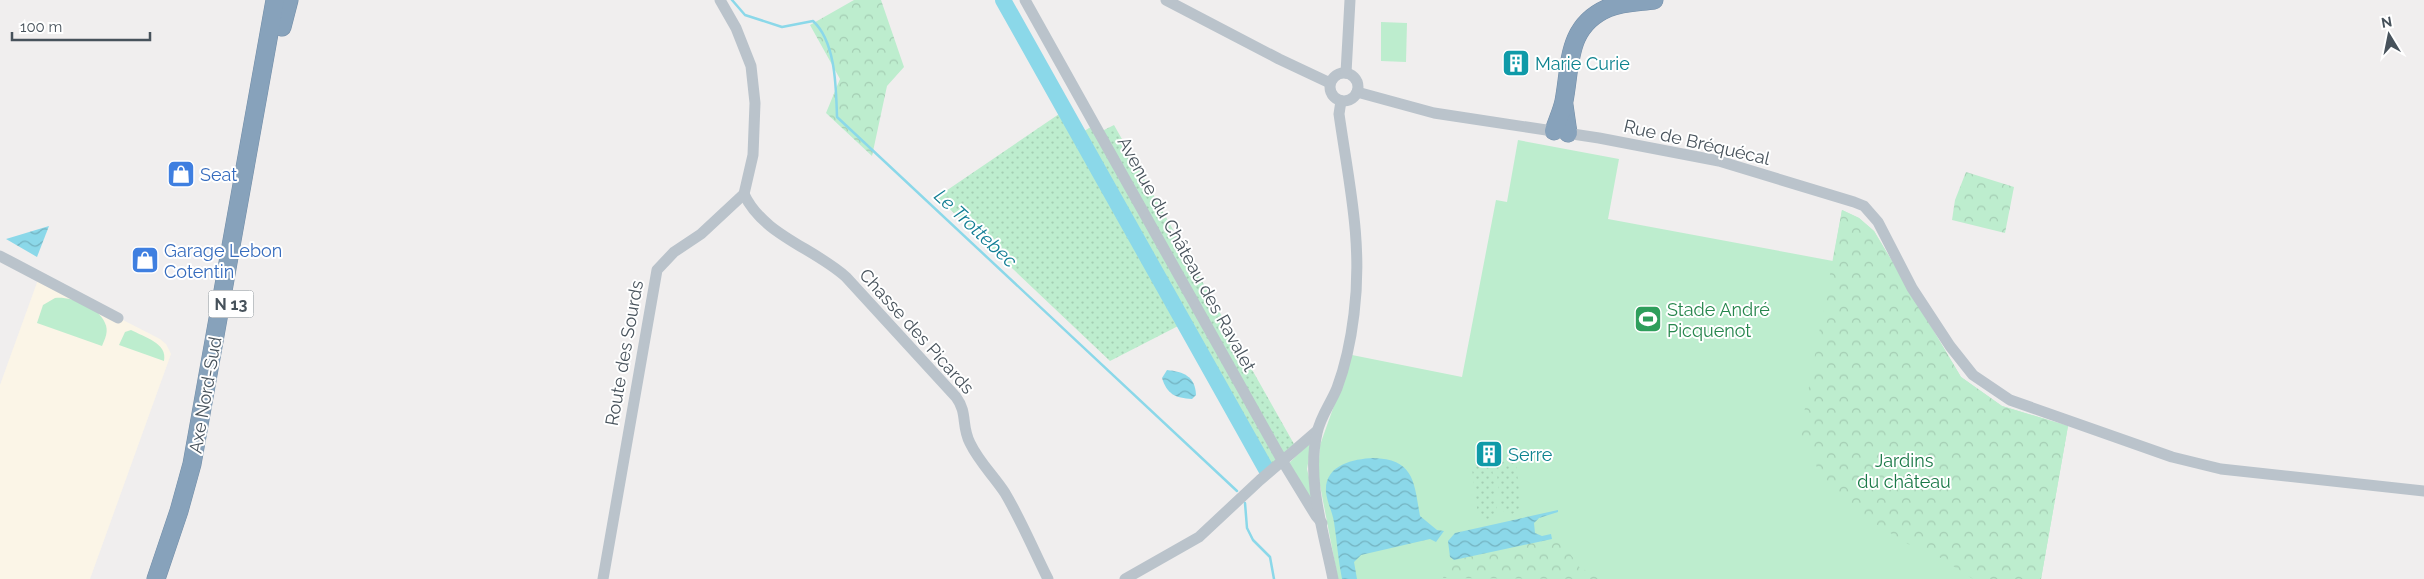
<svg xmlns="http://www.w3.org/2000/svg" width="2424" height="579" font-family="Raleway,sans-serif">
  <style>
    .commercial { fill: #fbf5e7 }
    .green { fill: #bdedce }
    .forest { fill: url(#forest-crowns) }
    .garden { fill: url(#garden-dots) }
    .water { fill: url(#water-waves) }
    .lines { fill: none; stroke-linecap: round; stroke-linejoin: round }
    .stream { stroke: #8bd8e9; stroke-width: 2.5 }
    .river { stroke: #8bd8e9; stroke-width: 16 }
    .highway-casing { stroke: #728da7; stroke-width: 19 }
    .minor { stroke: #bac3cb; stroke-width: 11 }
    .highway { stroke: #87a2bb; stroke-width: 18 }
    .labels { text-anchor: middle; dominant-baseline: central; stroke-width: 4; stroke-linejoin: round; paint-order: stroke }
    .shield { fill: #fff; stroke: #7e868c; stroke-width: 1 }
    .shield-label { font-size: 16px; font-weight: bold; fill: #47525b }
    .culture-label { font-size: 18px; fill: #0d838f; stroke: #fff; text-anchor: start }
    .street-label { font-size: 18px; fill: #47525b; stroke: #fff }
    .shop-label { font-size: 18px; fill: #366cbe; stroke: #fff; text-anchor: start }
    .leisure-label { font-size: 18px; fill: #27864d; stroke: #fff; text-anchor: start }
    .park-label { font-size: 18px; fill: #1a7947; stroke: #fff }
    .water-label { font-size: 19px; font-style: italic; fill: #117d94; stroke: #fff }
  </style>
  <defs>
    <pattern id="forest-crowns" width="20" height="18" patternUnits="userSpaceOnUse" patternTransform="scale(1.25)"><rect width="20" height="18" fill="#bdedce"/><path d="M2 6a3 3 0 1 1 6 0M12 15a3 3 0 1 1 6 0" fill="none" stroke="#a4cdb3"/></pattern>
    <pattern id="garden-dots" width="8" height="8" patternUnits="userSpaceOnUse" patternTransform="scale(1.25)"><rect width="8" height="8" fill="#bdedce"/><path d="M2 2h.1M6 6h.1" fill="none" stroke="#a4cdb3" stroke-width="1.8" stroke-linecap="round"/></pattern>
    <pattern id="water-waves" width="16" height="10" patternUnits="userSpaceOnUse" patternTransform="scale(1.25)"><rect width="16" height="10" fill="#8bd8e9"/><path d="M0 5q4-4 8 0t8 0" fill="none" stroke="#73b2c0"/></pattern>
  </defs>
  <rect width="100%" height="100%" fill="#f0eeee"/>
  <polygon class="commercial" points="39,277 160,339 166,344 171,354 90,579 0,579 0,385"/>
  <g class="green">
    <polygon points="1381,22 1407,23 1406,62 1381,61"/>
    <polygon points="1518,140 1619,159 1608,219 1833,261 1842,210 1859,218 1874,231 1961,377 2002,406 2068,426 2041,579 1338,579 1318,475 1320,445 1352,355 1462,377 1496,200 1507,202"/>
    <path d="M55,298C70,296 99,307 105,323C109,331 105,339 102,346L37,323L43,305Z"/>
    <path d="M131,330C144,337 168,343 164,361L119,345L125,332Z"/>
    <polygon points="1312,441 1307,469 1316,506 1288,464"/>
  </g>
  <g class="forest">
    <polygon points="854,0 881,0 904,67 887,86 872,156 826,113 840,79 810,25"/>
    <polygon points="1966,172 2014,187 2005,233 1952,220 1955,200"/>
    <polygon points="1842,210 1859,218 1874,231 1961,377 2002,406 2068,426 2041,579 1973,579 1930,551 1908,544 1858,513 1844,508 1831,495 1818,476 1813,445 1799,440"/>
    <polygon points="1552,539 1564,545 1580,568 1605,579 1443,578 1448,567 1454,560"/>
  </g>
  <g class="garden">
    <polygon points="1062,112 1079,134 1091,127 1096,134 1114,125 1294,444 1266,469 1182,324 1110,361 937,197"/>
    <polygon points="1505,458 1516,464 1521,506 1516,512 1510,515 1501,510 1496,466"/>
    <polygon points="1481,461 1492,467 1497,510 1492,518 1487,519 1478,515 1472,469"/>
  </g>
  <g class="water">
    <polygon points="49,226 37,257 6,239"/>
    <path d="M1167,370C1184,372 1195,376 1196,395L1192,399C1175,398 1167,394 1162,378Z"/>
    <path d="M1373,458C1415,459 1414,483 1420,516L1437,530L1444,531L1436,542L1430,539L1361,555L1354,562L1357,579H1342C1338,560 1337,541 1334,522C1332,511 1327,502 1326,492C1324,465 1353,459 1373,458Z"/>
    <polygon points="1558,510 1558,512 1539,518 1534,523 1535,533 1542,536 1551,534 1552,539 1454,560 1450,557 1448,541 1455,533"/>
  </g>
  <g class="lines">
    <g class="stream">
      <path d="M732,0L745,15L782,27L813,21C836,42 836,88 837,117L1237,491"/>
      <polyline points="1245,503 1247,528 1253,540 1270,557 1274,579"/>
    </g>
    <polyline class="river" points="1003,0 1266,469"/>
    <g class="highway-casing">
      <g id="highway">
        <polyline points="282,27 289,0"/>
        <polyline points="1564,105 1568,133"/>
        <path d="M1554,131C1557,121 1562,111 1564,101C1571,65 1566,26 1608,8C1622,2 1639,2 1654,0"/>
        <polyline points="156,579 179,511 192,464 275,0"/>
      </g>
    </g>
    <g class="minor">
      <polyline points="1025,0 1283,462 1316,516 1322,523"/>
      <polyline points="1166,0 1279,59 1330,83"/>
      <circle cx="1344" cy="87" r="14"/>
      <polyline points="1346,73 1350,0"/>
      <polyline points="1357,92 1434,113 1599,138 1719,161 1854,202 1864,206 1878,222 1912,288 1950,346 1973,375 2010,400 2172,457 2221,469 2424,491"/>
      <path d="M744,194C763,235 814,248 846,277L956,397C968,413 961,426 970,443C979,462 994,476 1005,493C1021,520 1034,551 1048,579"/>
      <polyline points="0,256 118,318"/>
      <polyline points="603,579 657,270 674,252 701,234 744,194 753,155 755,103 751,66 736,28 720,0"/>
      <polyline points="1125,579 1199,537 1260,480 1317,431"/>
      <path d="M1333,579C1324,533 1306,480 1317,433C1320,417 1331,403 1337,388C1346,364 1351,339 1354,314C1363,243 1349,184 1339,114L1341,101"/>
    </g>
    <use href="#highway" class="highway"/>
  </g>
  <defs>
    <g id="building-square" transform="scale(1.4375)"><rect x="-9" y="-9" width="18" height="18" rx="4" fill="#0f9aa8" stroke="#fff"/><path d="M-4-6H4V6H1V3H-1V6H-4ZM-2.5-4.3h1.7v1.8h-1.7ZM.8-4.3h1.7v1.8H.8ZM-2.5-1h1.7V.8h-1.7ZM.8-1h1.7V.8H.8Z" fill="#fff"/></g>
    <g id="shop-square" transform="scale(1.4375)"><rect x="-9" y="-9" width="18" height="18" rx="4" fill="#3f7fe0" stroke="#fff"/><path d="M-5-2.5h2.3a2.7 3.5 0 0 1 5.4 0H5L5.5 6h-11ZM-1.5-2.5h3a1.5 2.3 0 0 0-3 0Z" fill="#fff"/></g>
    <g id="stadium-square" transform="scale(1.4375)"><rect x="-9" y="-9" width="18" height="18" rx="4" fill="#2e9e5b" stroke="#fff"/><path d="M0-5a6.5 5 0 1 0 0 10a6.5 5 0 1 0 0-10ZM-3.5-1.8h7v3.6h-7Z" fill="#fff"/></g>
  </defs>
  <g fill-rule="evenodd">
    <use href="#building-square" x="1516" y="63"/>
    <use href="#shop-square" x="181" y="174"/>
    <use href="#shop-square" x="145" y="260"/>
    <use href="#stadium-square" x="1648" y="319"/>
    <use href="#building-square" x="1489" y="454"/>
  </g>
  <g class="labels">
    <rect class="shield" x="208.5" y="290.5" width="45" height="27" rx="4"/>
    <g class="shield-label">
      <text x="231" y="304">N 13</text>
    </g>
    <g class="culture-label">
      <text x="1535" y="63">Marie Curie</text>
      <text x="1508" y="454">Serre</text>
    </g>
    <g class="street-label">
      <text transform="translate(1697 142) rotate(13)">Rue de Bréquécal</text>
      <text transform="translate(1187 254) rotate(61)">Avenue du Château des Ravalet</text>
      <text transform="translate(917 331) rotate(48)">Chasse des Picards</text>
      <text transform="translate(624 353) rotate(-80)">Route des Sourds</text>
      <text transform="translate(205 395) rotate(-80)">Axe Nord-Sud</text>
    </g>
    <g class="shop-label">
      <text x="200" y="174">Seat</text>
      <text x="164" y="250">Garage Lebon<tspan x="164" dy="21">Cotentin</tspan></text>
    </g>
    <g class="leisure-label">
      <text x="1667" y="309">Stade André<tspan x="1667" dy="21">Picquenot</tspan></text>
    </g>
    <g class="park-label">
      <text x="1904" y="460">Jardins<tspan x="1904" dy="21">du château</tspan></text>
    </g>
    <g class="water-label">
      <text transform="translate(976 228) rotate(43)">Le Trottebec</text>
    </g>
  </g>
  <g transform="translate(2389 35) rotate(350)" stroke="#ffffff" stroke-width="4" paint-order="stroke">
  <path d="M0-4L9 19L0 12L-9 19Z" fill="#47525b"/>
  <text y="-8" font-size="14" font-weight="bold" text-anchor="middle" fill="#47525b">N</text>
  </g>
  <path d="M12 32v8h138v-8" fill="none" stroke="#47525b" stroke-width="2.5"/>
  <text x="20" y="32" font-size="15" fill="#47525b" stroke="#ffffff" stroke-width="4" paint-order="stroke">100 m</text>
</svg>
